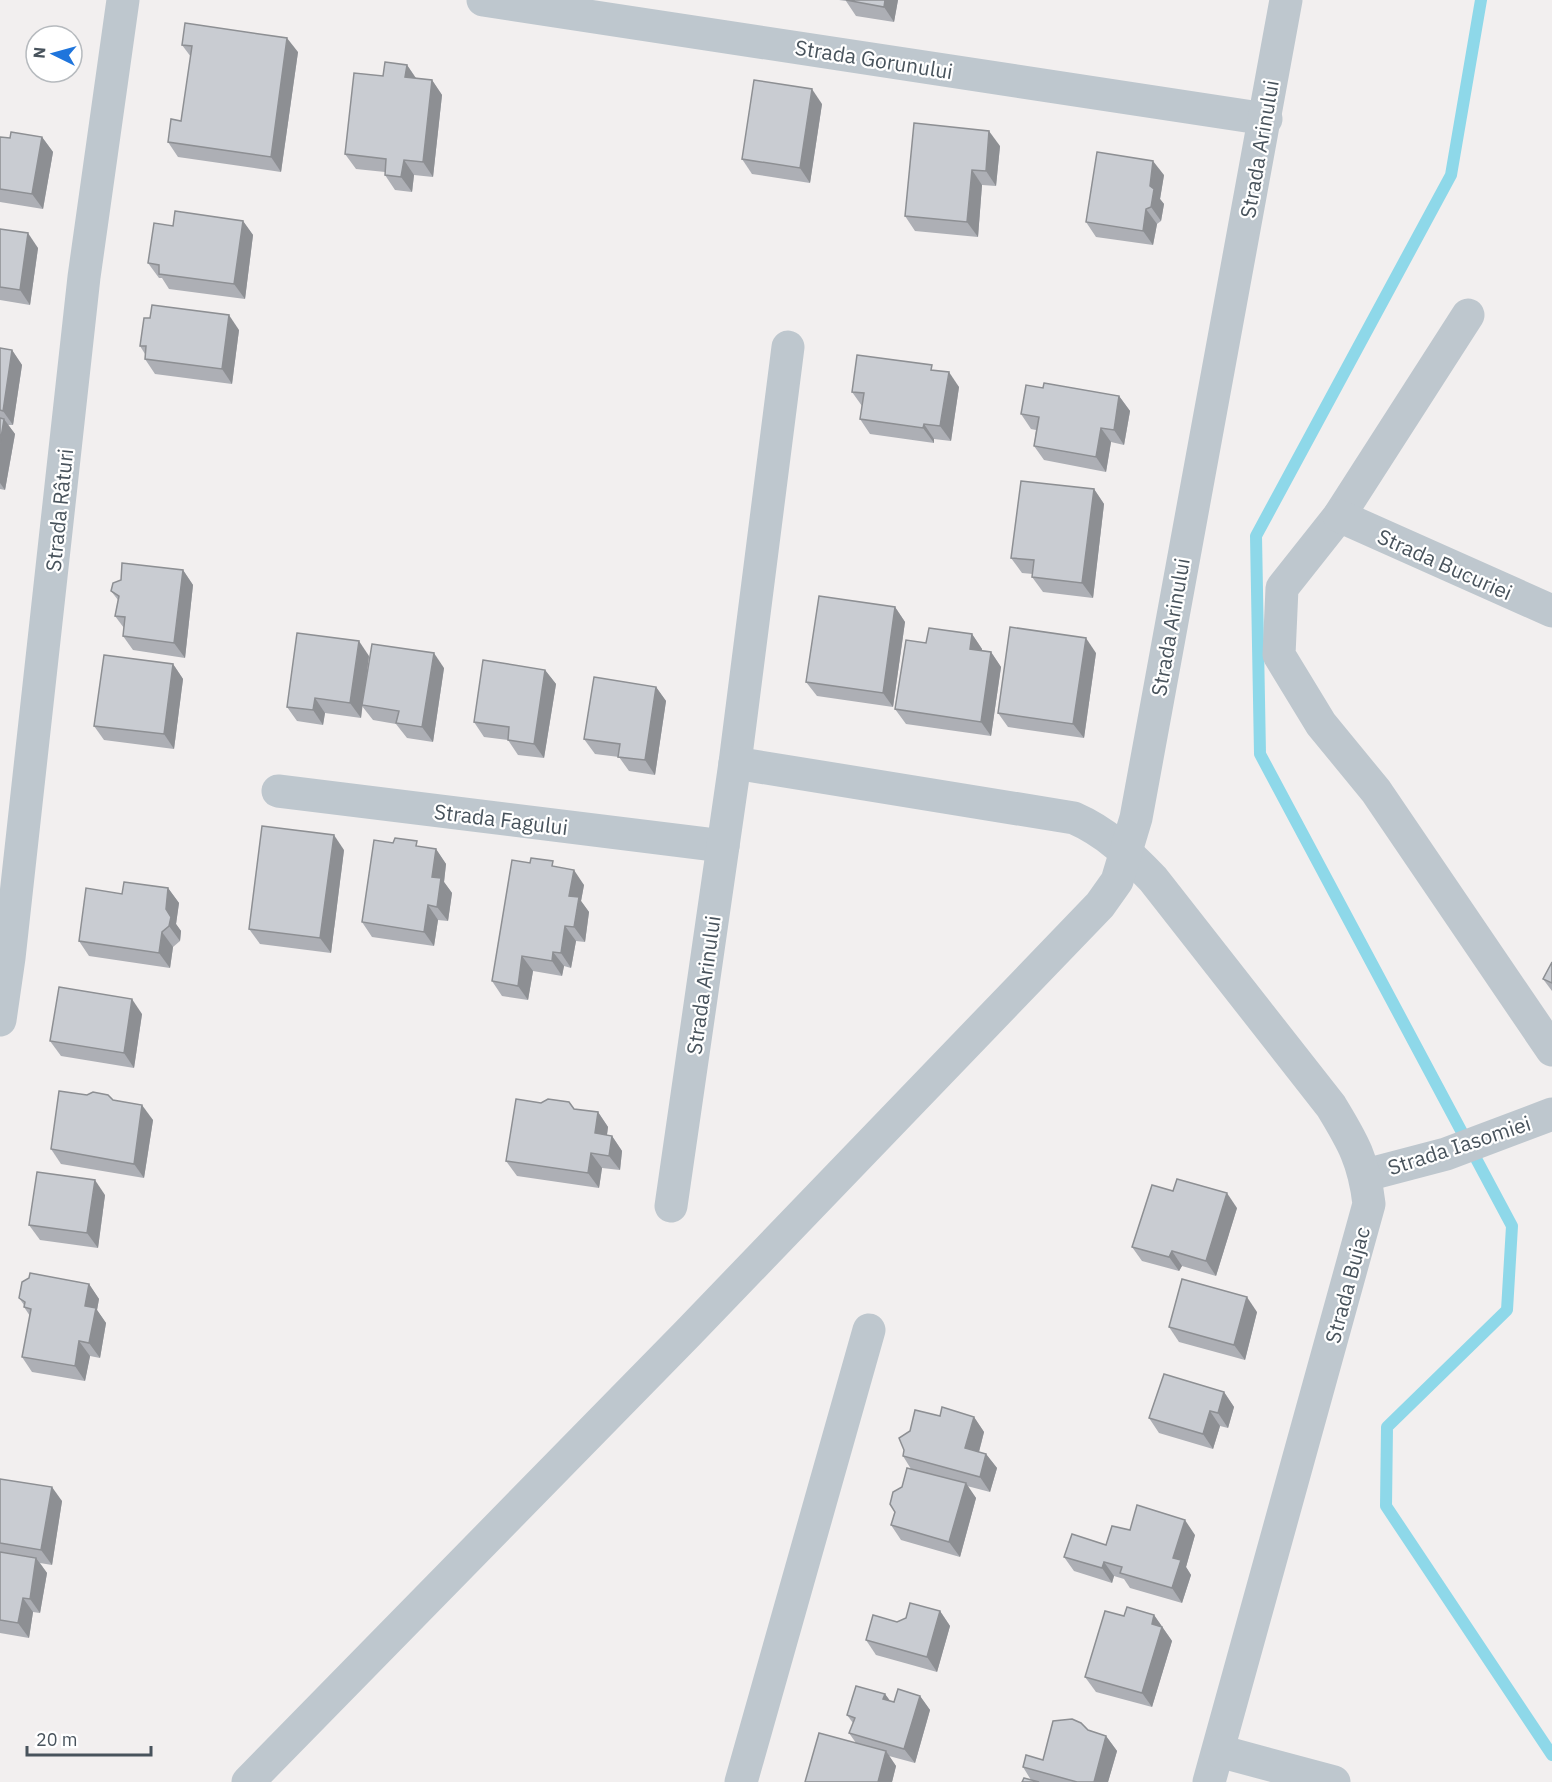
<svg xmlns="http://www.w3.org/2000/svg" width="1552" height="1782" font-family="'IBM Plex Sans',sans-serif">
  <style>
    .lines { fill: none; stroke-linecap: round; stroke-linejoin: round }
    .stream { stroke: #8ed8e9; stroke-width: 12 }
    .minor { stroke: #bec7ce; stroke-width: 33 }
    .tertiary { stroke: #bec7ce; stroke-width: 33 }
    .wall { fill: #adafb5 }
    .shaded-wall { fill: #8d8f93 }
    .building { fill: #c9ccd2; stroke: #8d8f93; stroke-width: 1.5 }
    .labels { text-anchor: middle; dominant-baseline: central; stroke-width: 4.5; stroke-linejoin: round; paint-order: stroke }
    .street-label { font-size: 21px; fill: #48535c; stroke: #fff }
  </style>
  <rect width="100%" height="100%" fill="#f2efef"/>
  <g class="lines">
    <polyline class="stream" points="1481,0 1451,175 1256,536 1260,754 1512,1226 1507,1310 1387,1427 1386,1506 1552,1755"/>
    <g class="minor">
      <polyline points="483,0 1266,119"/>
      <polyline points="1468,315 1339,516 1282,588 1279,655 1321,724 1376,791 1552,1050"/>
      <polyline points="1339,516 1552,611"/>
      <polyline points="735,763 788,347"/>
      <polyline points="278,791 723,846"/>
      <polyline points="0,1020 9,958 84,277 123,0"/>
      <polyline points="1366,1175 1446,1154 1552,1114"/>
      <path d="M671,1206L735,763L1074,818C1106,832 1129,854 1153,879L1331,1106C1353,1142 1364,1161 1369,1204L1209,1782"/>
      <polyline points="1219,1751 1334,1782"/>
      <polyline points="741,1782 869,1330"/>
    </g>
    <polyline class="tertiary" points="248,1782 688,1333 1100,905 1117,881 1136,818 1286,0"/>
  </g>
  <g class="wall">
    <polygon points="839,0 898,0 894,22 856,16 846,1"/>
    <polygon points="182,45 298,52 281,172 178,157 168,142 181,121 191,57"/>
    <polygon points="407,65 416,78 432,80 442,95 433,177 414,175 412,192 395,190 385,175 385,172 356,169 345,154 383,76"/>
    <polygon points="822,104 810,183 752,174 742,159"/>
    <polygon points="0,137 10,138 42,137 53,152 43,209 0,202"/>
    <polygon points="1000,146 996,186 982,185 978,237 915,231 905,216"/>
    <polygon points="1164,175 1160,199 1164,204 1161,221 1157,224 1153,245 1096,237 1086,222"/>
    <polygon points="243,221 253,235 245,299 169,289 162,278 159,278 148,263 173,226"/>
    <polygon points="0,229 38,248 30,305 0,300"/>
    <polygon points="239,330 232,384 155,374 145,359 145,354 140,346"/>
    <polygon points="0,348 12,350 22,365 13,425 8,425 15,434 5,490 0,489"/>
    <polygon points="936,371 959,387 951,441 934,439 934,443 870,434 860,419 862,406 852,392"/>
    <polygon points="1043,388 1119,396 1130,411 1124,445 1111,442 1106,472 1044,460 1034,446 1036,430 1031,429 1021,414"/>
    <polygon points="1094,489 1104,504 1093,598 1043,592 1032,577 1033,574 1022,573 1011,558"/>
    <polygon points="183,570 193,585 185,658 133,650 123,636 124,628 115,616 118,600 111,591"/>
    <polygon points="895,607 905,622 893,707 817,696 806,682"/>
    <polygon points="972,634 982,649 982,651 991,652 1001,667 991,736 906,724 895,709"/>
    <polygon points="1096,653 1084,738 1008,727 998,713"/>
    <polygon points="369,656 365,688 444,668 433,742 407,738 396,724 373,720 362,706 361,718 325,713 323,725 297,721 287,707"/>
    <polygon points="173,664 183,679 174,749 104,740 94,726"/>
    <polygon points="545,670 556,684 544,758 518,755 508,740 484,737 474,722"/>
    <polygon points="656,687 666,701 655,775 629,771 619,757 595,754 584,739"/>
    <polygon points="421,847 436,849 446,864 444,882 452,893 448,921 438,920 434,946 372,937 362,922"/>
    <polygon points="344,850 331,953 260,944 249,929"/>
    <polygon points="557,867 584,885 581,901 589,912 585,942 576,941 571,968 564,966 562,976 533,971 528,1000 502,996 492,981"/>
    <polygon points="168,888 179,903 176,924 181,931 180,941 173,947 170,968 89,956 79,941 122,894"/>
    <polygon points="1552,962 1552,991 1543,979"/>
    <polygon points="142,1014 134,1068 61,1056 50,1041"/>
    <polygon points="87,1095 113,1100 153,1120 144,1178 61,1164 51,1149"/>
    <polygon points="574,1109 598,1112 608,1127 607,1135 612,1136 622,1151 620,1170 602,1168 599,1188 517,1176 506,1161"/>
    <polygon points="105,1195 98,1248 40,1240 29,1225"/>
    <polygon points="1237,1208 1216,1276 1182,1266 1179,1271 1142,1261 1132,1247"/>
    <polygon points="89,1284 99,1299 97,1310 106,1323 100,1358 90,1356 85,1381 32,1372 22,1357 30,1316 24,1307 24,1305 19,1298"/>
    <polygon points="1257,1312 1245,1360 1179,1342 1169,1327"/>
    <polygon points="1224,1392 1234,1407 1228,1428 1220,1426 1213,1449 1159,1433 1149,1418"/>
    <polygon points="940,1416 974,1417 984,1432 979,1452 986,1454 997,1468 990,1492 967,1486 976,1498 960,1557 901,1540 891,1525 902,1487 911,1469 903,1456"/>
    <polygon points="0,1479 62,1501 52,1565 40,1563 47,1573 40,1613 33,1612 29,1638 0,1633"/>
    <polygon points="1130,1530 1195,1535 1186,1567 1191,1575 1182,1603 1130,1588 1124,1579 1114,1576 1112,1583 1074,1571 1064,1557 1106,1545"/>
    <polygon points="940,1611 950,1626 937,1672 876,1655 866,1640 897,1622"/>
    <polygon points="1154,1615 1172,1641 1152,1707 1096,1692 1085,1677 1124,1616"/>
    <polygon points="885,1694 890,1701 894,1702 920,1696 930,1710 915,1763 889,1756 896,1766 892,1782 805,1782 856,1743 849,1733 853,1723 847,1715"/>
    <polygon points="1088,1730 1106,1736 1117,1751 1108,1782 1022,1782 1031,1780 1023,1767 1043,1760"/>
  </g>
  <g class="shaded-wall">
    <polygon points="885,0 898,0 894,22 884,7"/>
    <polygon points="287,38 298,52 281,172 271,157"/>
    <polygon points="407,65 417,80 405,77"/>
    <polygon points="432,80 442,95 433,177 423,162"/>
    <polygon points="812,89 822,104 810,183 800,168"/>
    <polygon points="989,131 1000,146 996,186 986,171"/>
    <polygon points="42,137 53,152 43,209 32,194"/>
    <polygon points="404,160 414,175 412,192 401,177"/>
    <polygon points="1153,161 1164,175 1160,199 1164,204 1161,221 1151,207 1150,186"/>
    <polygon points="972,170 982,185 978,237 967,222"/>
    <polygon points="1146,209 1157,224 1153,245 1143,231"/>
    <polygon points="243,221 253,235 245,299 234,284"/>
    <polygon points="28,233 38,248 30,305 20,290"/>
    <polygon points="229,315 239,330 232,384 222,369"/>
    <polygon points="12,350 22,365 13,425 3,411"/>
    <polygon points="949,372 959,387 951,441 940,426"/>
    <polygon points="1119,396 1130,411 1124,445 1114,430"/>
    <polygon points="4,419 15,434 5,490 0,483 0,444"/>
    <polygon points="924,424 934,439 934,443 923,428"/>
    <polygon points="1101,428 1111,442 1106,472 1096,457"/>
    <polygon points="1094,489 1104,504 1093,598 1082,583"/>
    <polygon points="183,570 193,585 185,658 174,643"/>
    <polygon points="895,607 905,622 893,707 883,693"/>
    <polygon points="972,634 982,649 980,664 970,649"/>
    <polygon points="1086,638 1096,653 1084,738 1073,724"/>
    <polygon points="359,641 369,656 361,718 350,703"/>
    <polygon points="991,652 1001,667 991,736 981,722"/>
    <polygon points="434,653 444,668 433,742 422,727"/>
    <polygon points="173,664 183,679 174,749 164,734"/>
    <polygon points="545,670 556,684 544,758 534,744"/>
    <polygon points="656,687 666,701 655,775 645,760"/>
    <polygon points="315,698 325,713 323,725 313,710"/>
    <polygon points="334,835 344,850 331,953 320,938"/>
    <polygon points="436,849 446,864 444,882 452,893 448,921 437,907 432,877"/>
    <polygon points="574,870 584,885 581,901 589,912 585,942 574,927 569,896"/>
    <polygon points="168,888 179,903 176,924 181,931 180,941 169,926 166,909"/>
    <polygon points="428,905 438,920 434,946 424,932"/>
    <polygon points="565,926 576,941 571,968 561,953"/>
    <polygon points="162,932 173,947 170,968 159,953"/>
    <polygon points="553,952 564,966 562,976 552,961"/>
    <polygon points="522,956 533,971 528,1000 518,986"/>
    <polygon points="132,999 142,1014 134,1068 124,1053"/>
    <polygon points="142,1105 153,1120 144,1178 134,1164"/>
    <polygon points="598,1112 608,1127 605,1148 595,1133"/>
    <polygon points="612,1136 622,1151 620,1170 609,1156"/>
    <polygon points="591,1153 602,1168 599,1188 588,1173"/>
    <polygon points="95,1180 105,1195 98,1248 87,1233"/>
    <polygon points="1227,1193 1237,1208 1216,1276 1206,1261"/>
    <polygon points="1172,1251 1182,1266 1179,1271 1169,1257"/>
    <polygon points="89,1284 99,1299 97,1310 106,1323 100,1358 89,1343 85,1306"/>
    <polygon points="1247,1297 1257,1312 1245,1360 1234,1345"/>
    <polygon points="79,1341 90,1356 85,1381 75,1366"/>
    <polygon points="1224,1392 1234,1407 1228,1428 1218,1413"/>
    <polygon points="1210,1411 1220,1426 1213,1449 1203,1434"/>
    <polygon points="974,1417 984,1432 976,1463 965,1448"/>
    <polygon points="986,1454 997,1468 990,1492 980,1477"/>
    <polygon points="966,1483 976,1498 960,1557 949,1542"/>
    <polygon points="52,1487 62,1501 52,1565 41,1550"/>
    <polygon points="1185,1520 1195,1535 1186,1567 1191,1575 1182,1603 1172,1588 1173,1558"/>
    <polygon points="36,1558 47,1573 40,1613 30,1599"/>
    <polygon points="1104,1562 1114,1576 1112,1583 1102,1568"/>
    <polygon points="23,1598 33,1612 29,1638 18,1623"/>
    <polygon points="940,1611 950,1626 937,1672 927,1657"/>
    <polygon points="1154,1615 1172,1641 1152,1707 1142,1693 1152,1624"/>
    <polygon points="885,1694 896,1709 883,1699"/>
    <polygon points="920,1696 930,1710 915,1763 904,1749"/>
    <polygon points="1106,1736 1117,1751 1108,1782 1094,1782"/>
    <polygon points="886,1751 896,1766 892,1782 878,1782"/>
  </g>
  <g class="building">
    <polygon points="846,0 885,0 884,7"/>
    <polygon points="185,23 287,38 271,157 168,142 171,119 181,121 192,46 182,45"/>
    <polygon points="385,62 407,65 405,77 432,80 423,162 404,160 401,177 385,175 386,159 345,154 354,73 383,76"/>
    <polygon points="754,80 812,89 800,168 742,159"/>
    <polygon points="914,123 989,131 986,171 972,170 967,222 905,216"/>
    <polygon points="11,132 42,137 32,194 0,189 0,137 10,138"/>
    <polygon points="1097,152 1153,161 1150,186 1154,189 1151,207 1146,209 1143,231 1086,222"/>
    <polygon points="175,211 243,221 234,284 159,274 159,265 148,263 154,223 173,226"/>
    <polygon points="0,229 28,233 20,290 0,287"/>
    <polygon points="152,305 229,315 222,369 145,359 146,346 140,346 144,318 150,318"/>
    <polygon points="0,348 12,350 3,411 0,410"/>
    <polygon points="857,355 932,365 931,370 949,372 940,426 924,424 923,428 860,419 864,393 852,392"/>
    <polygon points="1044,383 1119,396 1114,430 1101,428 1096,457 1034,446 1039,417 1021,414 1026,385 1043,388"/>
    <polygon points="0,418 4,419 0,444"/>
    <polygon points="1021,481 1094,489 1082,583 1032,577 1034,560 1011,558"/>
    <polygon points="122,563 183,570 174,643 123,636 125,617 115,616 119,596 111,591 113,583 121,580"/>
    <polygon points="819,596 895,607 883,693 806,682"/>
    <polygon points="1010,627 1086,638 1073,724 998,713"/>
    <polygon points="929,628 972,634 970,649 991,652 981,722 895,709 906,640 926,643"/>
    <polygon points="297,633 359,641 350,703 315,698 313,710 287,707"/>
    <polygon points="372,644 434,653 422,727 396,723 399,711 362,705"/>
    <polygon points="104,655 173,664 164,734 94,726"/>
    <polygon points="483,660 545,670 534,744 508,740 509,727 474,722"/>
    <polygon points="594,677 656,687 645,760 618,757 620,744 584,739"/>
    <polygon points="262,826 334,835 320,938 249,929"/>
    <polygon points="395,838 417,841 416,846 436,849 432,877 441,878 437,907 428,905 424,932 362,922 374,840 393,843"/>
    <polygon points="531,858 553,861 552,866 574,870 569,896 579,897 574,927 565,926 561,953 553,952 552,961 522,956 518,986 492,981 512,860 530,863"/>
    <polygon points="124,882 168,888 166,909 171,917 169,926 162,932 159,953 79,941 86,888 122,894"/>
    <polygon points="1552,962 1552,983 1543,979"/>
    <polygon points="59,987 132,999 124,1053 50,1041"/>
    <polygon points="59,1091 87,1095 93,1092 108,1095 113,1100 142,1105 134,1164 51,1149"/>
    <polygon points="516,1099 541,1103 548,1099 569,1102 574,1109 598,1112 595,1133 612,1136 609,1156 591,1153 588,1173 506,1161"/>
    <polygon points="37,1172 95,1180 87,1233 29,1225"/>
    <polygon points="1177,1179 1227,1193 1206,1261 1172,1251 1169,1257 1132,1247 1152,1185 1173,1191"/>
    <polygon points="30,1273 89,1284 85,1306 96,1308 89,1343 79,1341 75,1366 22,1357 31,1309 24,1307 25,1302 19,1298 22,1282 29,1278"/>
    <polygon points="1182,1279 1247,1297 1234,1345 1169,1327"/>
    <polygon points="1164,1374 1224,1392 1218,1413 1210,1411 1203,1434 1149,1418"/>
    <polygon points="942,1407 974,1417 965,1448 986,1454 980,1477 903,1456 904,1450 899,1438 910,1431 915,1410 940,1416"/>
    <polygon points="907,1468 966,1483 949,1542 891,1525 895,1512 890,1504 893,1492 902,1487"/>
    <polygon points="0,1479 52,1487 41,1550 0,1543"/>
    <polygon points="1137,1505 1185,1520 1173,1558 1181,1560 1172,1588 1120,1573 1122,1567 1104,1562 1102,1568 1064,1557 1072,1534 1106,1545 1112,1526 1130,1530"/>
    <polygon points="0,1552 36,1558 30,1599 23,1598 18,1623 0,1620"/>
    <polygon points="910,1603 940,1611 927,1657 866,1640 873,1615 897,1622 906,1618"/>
    <polygon points="1127,1607 1154,1615 1152,1624 1162,1627 1142,1693 1085,1677 1105,1611 1124,1616"/>
    <polygon points="856,1686 885,1694 883,1699 894,1702 898,1689 920,1696 904,1749 849,1733 855,1718 847,1715"/>
    <polygon points="1072,1719 1081,1723 1088,1730 1106,1736 1094,1782 1077,1782 1023,1767 1026,1755 1043,1760 1053,1721"/>
    <polygon points="819,1733 886,1751 878,1782 805,1782"/>
    <polygon points="1024,1778 1039,1782 1022,1782"/>
  </g>
  <g class="labels">
    <g class="street-label">
      <text transform="translate(874 59) rotate(9)">Strada Gorunului</text>
      <text transform="translate(1259 149) rotate(-80)">Strada Arinului</text>
      <text transform="translate(59 510) rotate(-84)">Strada Râturi</text>
      <text transform="translate(1445 564) rotate(24)">Strada Bucuriei</text>
      <text transform="translate(1170 627) rotate(-80)">Strada Arinului</text>
      <text transform="translate(501 819) rotate(7)">Strada Fagului</text>
      <text transform="translate(703 985) rotate(-82)">Strada Arinului</text>
      <text transform="translate(1459 1145) rotate(-18)">Strada Iasomiei</text>
      <text transform="translate(1347 1285) rotate(-75)">Strada Bujac</text>
    </g>
  </g>
  <g transform="translate(54 54) rotate(275)"><circle r="28" fill="#ffffff" stroke="#b6babe" stroke-width="1.5"/>
  <path d="M0-4.5L10 22L0 15L-10 22Z" fill="#1f75dc"/>
  <text y="-9" font-size="16" font-weight="bold" text-anchor="middle" fill="#48535c">N</text>
  </g>
  <path d="M27 1746v9h124v-9" fill="none" stroke="#48535c" stroke-width="3"/>
  <text x="36" y="1746" font-size="18" fill="#48535c" stroke="#ffffff" stroke-width="4.5" paint-order="stroke">20 m</text>
</svg>
